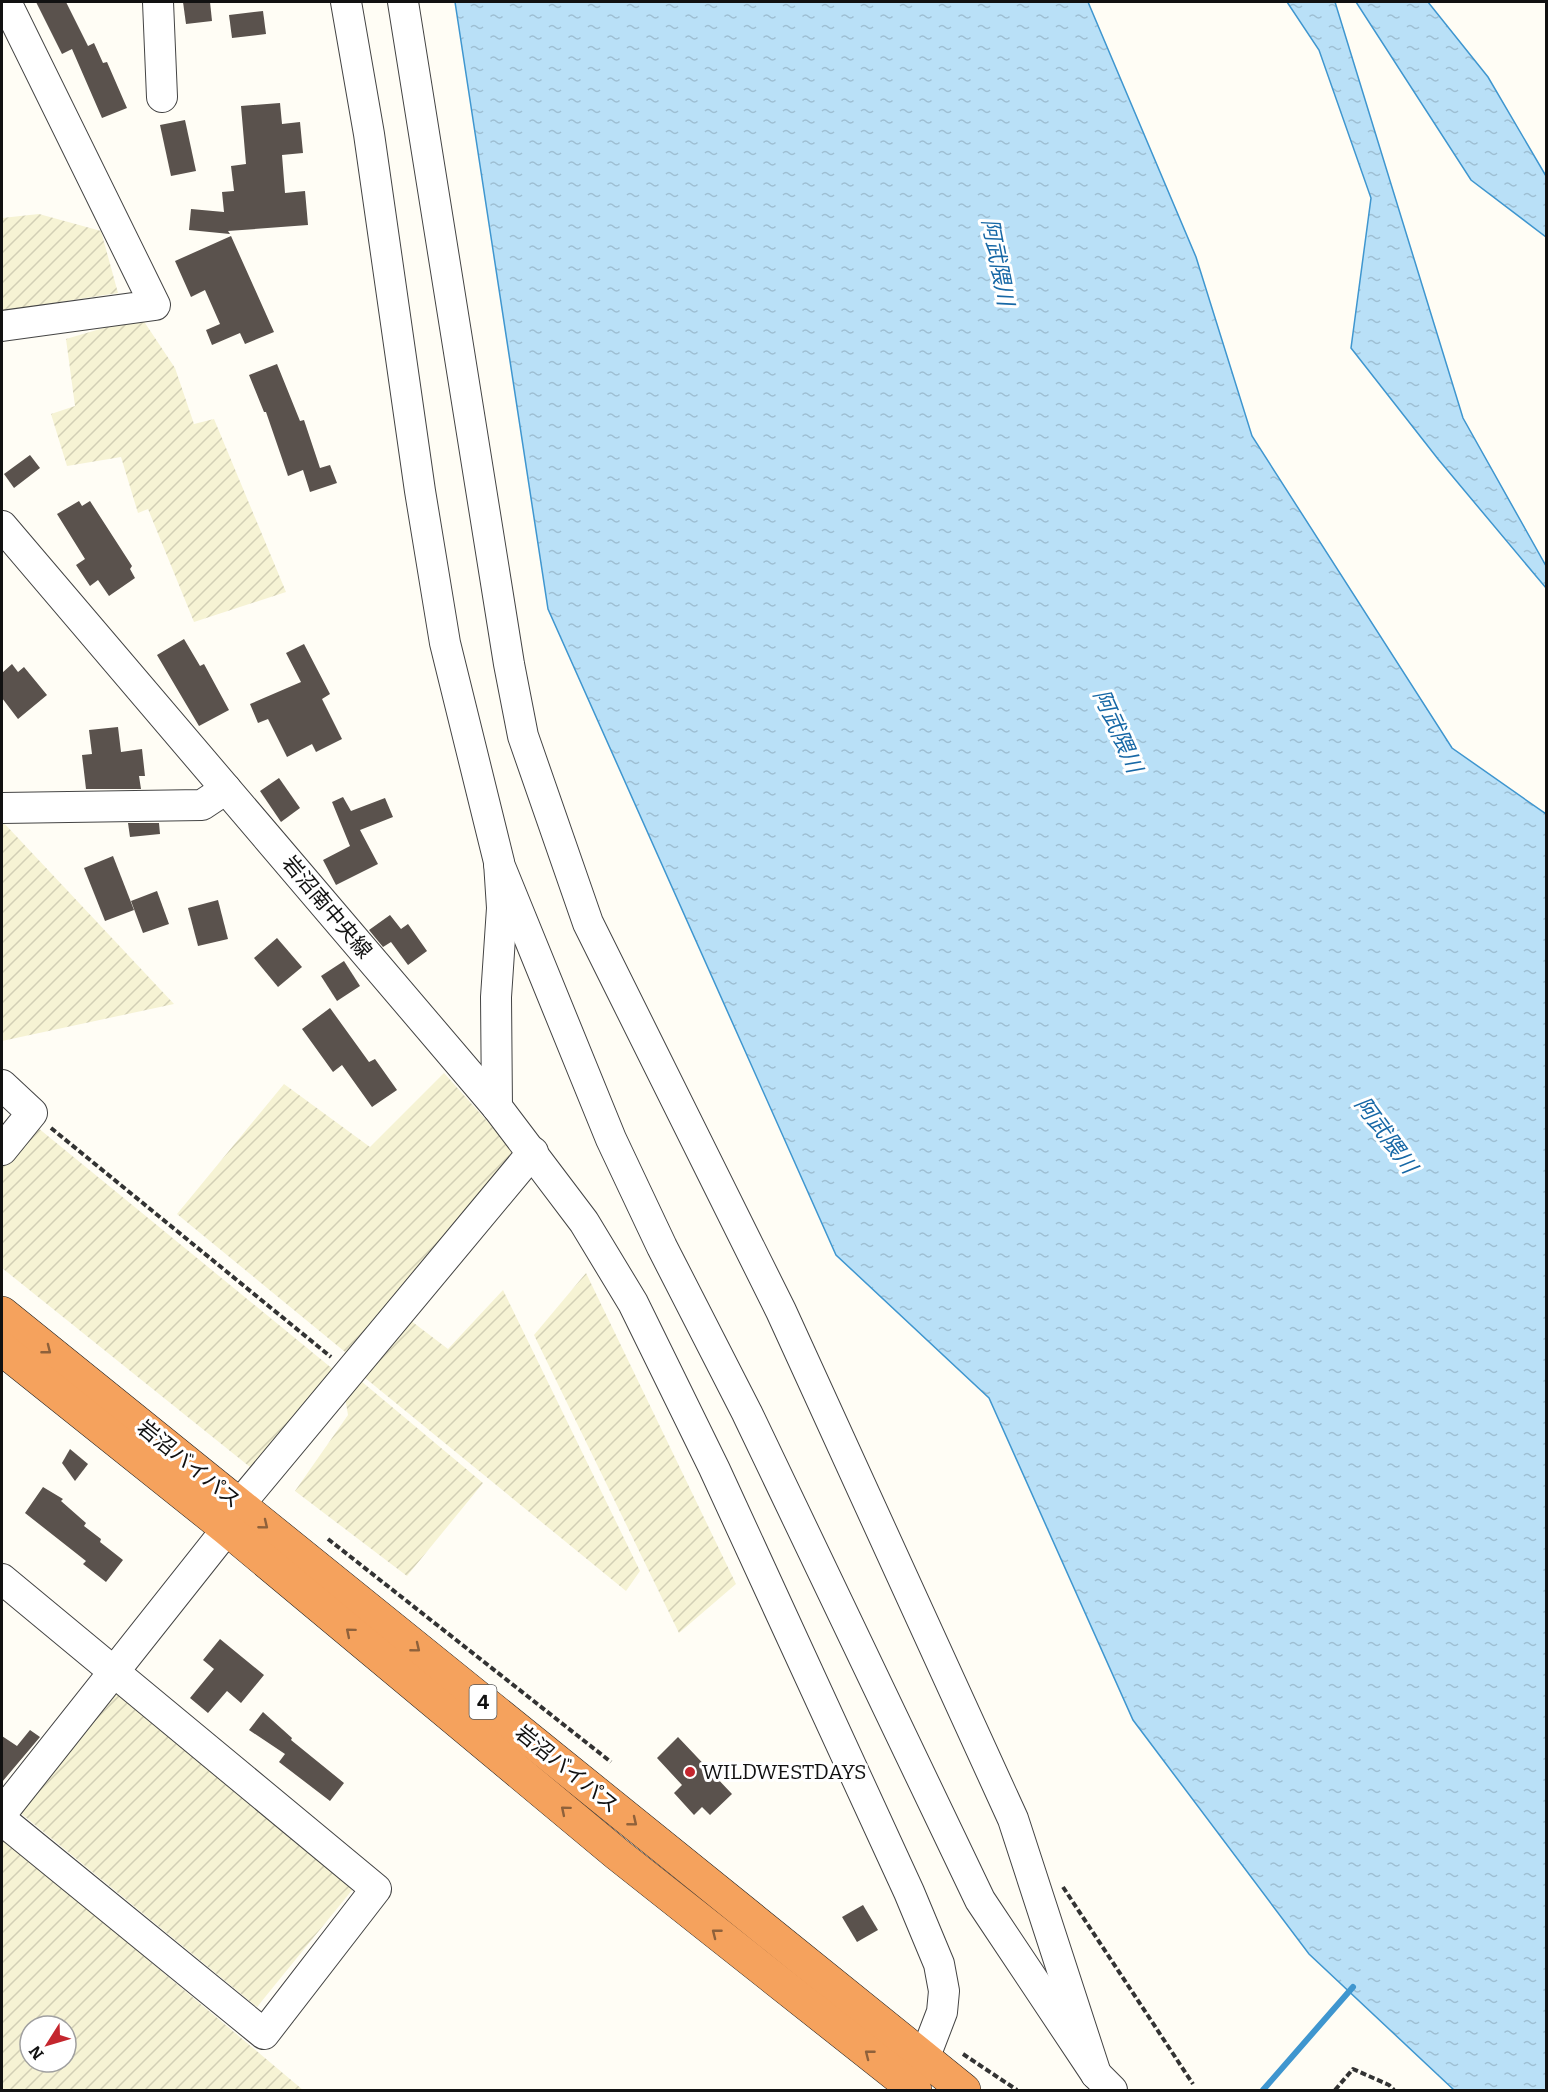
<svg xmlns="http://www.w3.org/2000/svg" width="1548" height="2092" font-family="Bitter,'Noto Sans JP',serif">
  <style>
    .farmland { fill: url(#farmland-furrows); fill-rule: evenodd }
    .water { fill: url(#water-ripples); stroke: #3f96cf; stroke-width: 1.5 }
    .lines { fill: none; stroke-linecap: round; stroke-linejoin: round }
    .stream { stroke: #3f96cf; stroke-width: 6 }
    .building { fill: #5a524d }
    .minor-casing { stroke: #444; stroke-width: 32 }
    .highway-casing { stroke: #222; stroke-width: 34 }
    .path { stroke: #333; stroke-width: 4; stroke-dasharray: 6 3; stroke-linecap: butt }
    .minor { stroke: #fff; stroke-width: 30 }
    .highway { stroke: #f5a25d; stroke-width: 33 }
    .oneway { stroke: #8e613b }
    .poi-dot { fill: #c4262e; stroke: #fff; stroke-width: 2 }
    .labels { text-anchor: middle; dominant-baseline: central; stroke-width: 6; stroke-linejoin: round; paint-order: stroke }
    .shield { fill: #fff; stroke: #585858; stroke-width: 1.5 }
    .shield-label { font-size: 20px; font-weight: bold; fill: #111 }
    .street-label { font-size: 21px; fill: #111; stroke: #fff }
    .poi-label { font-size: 21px; fill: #111; stroke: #fff; text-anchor: start }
    .water-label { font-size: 22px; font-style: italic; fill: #1768a6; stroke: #fff }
  </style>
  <defs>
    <pattern id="farmland-furrows" width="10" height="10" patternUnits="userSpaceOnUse" patternTransform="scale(1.5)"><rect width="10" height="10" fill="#f6f3d4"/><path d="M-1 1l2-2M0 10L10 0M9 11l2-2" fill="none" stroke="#d2cfb5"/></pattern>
    <pattern id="water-ripples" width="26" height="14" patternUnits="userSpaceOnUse" patternTransform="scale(1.5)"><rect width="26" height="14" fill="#b9e0f7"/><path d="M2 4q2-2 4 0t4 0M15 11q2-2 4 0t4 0" fill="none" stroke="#9ebfd3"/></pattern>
  </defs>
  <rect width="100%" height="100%" fill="#fffdf5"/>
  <g class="farmland">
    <polygon points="39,214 101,231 118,293 2,311 2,218"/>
    <polygon points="141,317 175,368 194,424 214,419 286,592 194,622 148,509 138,513 121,457 67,466 51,414 75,406 66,339"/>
    <polygon points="2,821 174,1004 2,1041"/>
    <polygon points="444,1073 514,1151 350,1356 177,1214 284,1084 370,1147"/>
    <polygon points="32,1123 334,1370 255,1471 2,1268 2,1163"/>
    <polygon points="586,1273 736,1584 679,1633 534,1335"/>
    <polygon points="503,1290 640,1571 626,1591 359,1373 406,1317 448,1349"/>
    <polygon points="355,1376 483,1483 407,1576 295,1491 348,1415 344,1391"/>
    <polygon points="118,1688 357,1884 257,2007 18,1811"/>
    <path d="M2,1837L303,2090H2ZM30,2026H66V2062H30Z"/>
  </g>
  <g class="water">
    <polygon points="455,2 1088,2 1196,257 1252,436 1452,748 1546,814 1546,2090 1454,2090 1309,1954 1133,1720 989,1398 836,1255 548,609"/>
    <polygon points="1287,2 1335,2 1463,418 1546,566 1546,588 1438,459 1351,348 1371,198 1319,50"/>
    <polygon points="1356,2 1428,2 1488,77 1546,176 1546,237 1471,180"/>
  </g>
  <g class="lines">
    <polyline class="stream" points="1263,2090 1353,1987"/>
  </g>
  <g class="building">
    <polygon points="36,2 66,2 88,46 94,43 103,63 107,62 127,108 102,118 72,49 62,54"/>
    <polygon points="183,2 210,2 212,21 186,24"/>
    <polygon points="263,11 266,34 232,38 229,15"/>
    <polygon points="280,103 282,124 300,122 303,153 282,155 285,193 305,191 308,225 228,231 230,234 189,230 191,209 224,212 222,192 234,191 231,166 246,164 241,106"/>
    <polygon points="185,120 196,171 171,176 160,125"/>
    <polygon points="231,236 274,332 245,344 240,333 212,345 206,330 220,324 205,290 191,297 175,261"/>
    <polygon points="277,364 300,421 304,420 320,468 330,465 337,483 310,492 303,470 288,476 266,412 264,412 249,375"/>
    <polygon points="30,455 40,468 14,488 4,474"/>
    <polygon points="79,501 82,506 90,501 132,566 130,569 135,578 109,596 98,580 90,586 76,565 85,559 57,514"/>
    <polygon points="184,639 200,666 204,664 229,710 199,726 157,655"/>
    <polygon points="304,644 330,694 322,699 342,739 316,752 312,744 287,757 268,719 258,723 250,704 301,682 286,653"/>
    <polygon points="12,664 18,672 24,667 47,695 18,719 2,698 2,673"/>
    <polygon points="118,727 121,752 142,749 145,776 139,776 141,789 86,789 82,755 92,754 89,730"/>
    <polygon points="279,778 300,808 281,822 260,791"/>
    <polygon points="343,797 351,811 385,798 393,817 360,830 378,864 336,885 323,860 350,846 332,802"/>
    <polygon points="128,823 159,823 160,834 130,837"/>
    <polygon points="113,856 134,910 105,921 84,868"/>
    <polygon points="157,891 169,924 143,933 131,901"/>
    <polygon points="218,900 228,939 198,946 188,908"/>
    <polygon points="390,915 401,929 408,924 427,951 408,965 391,942 383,947 369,930"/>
    <polygon points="277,938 302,967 278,987 254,958"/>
    <polygon points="344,961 360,986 337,1001 321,976"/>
    <polygon points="330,1008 369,1062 375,1059 397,1090 372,1107 342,1065 333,1072 302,1029"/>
    <polygon points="70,1449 88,1464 75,1481 62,1463"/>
    <polygon points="43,1487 63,1499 61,1501 86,1523 84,1526 101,1539 100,1542 123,1560 106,1582 83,1564 86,1561 25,1513"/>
    <polygon points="220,1639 264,1675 241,1703 227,1691 208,1713 190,1698 214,1669 203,1660"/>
    <polygon points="263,1712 292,1738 291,1740 344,1783 330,1801 279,1762 285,1754 249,1730"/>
    <polygon points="30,1730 40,1737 2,1782 2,1736 17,1746"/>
    <polygon points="678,1737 732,1794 710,1815 702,1807 694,1815 674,1793 682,1785 657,1758"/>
    <polygon points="863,1905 878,1930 857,1942 842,1917"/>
  </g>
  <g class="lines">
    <g class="minor-casing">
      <g id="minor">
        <polyline points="158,2 162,97"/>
        <polyline points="346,2 369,134 420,491 445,643 499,862 502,908 496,997 497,1107"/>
        <polyline points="403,2 509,664 523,736 588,923 781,1311 1013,1819 1096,2074"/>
        <polyline points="2,326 155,305 6,2"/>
        <polyline points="2,526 497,1107 584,1222 633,1303 714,1468 909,1892 939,1964 944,1991 942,2012 924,2059 910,2075"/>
        <polyline points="2,808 202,805 226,789"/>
        <polyline points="499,864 611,1139 662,1247 747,1413 980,1900 1096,2074 1112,2090"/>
        <polyline points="2,1085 32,1113 2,1150"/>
        <polyline points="239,1505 533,1152"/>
        <polyline points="2,1579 376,1889 264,2034 2,1820"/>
        <polyline points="2,1813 227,1529"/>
      </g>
    </g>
    <g class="highway-casing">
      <g id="highway">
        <polyline points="2,1313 964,2090"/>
        <polyline points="2,1349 227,1529 617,1854 915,2090"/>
      </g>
    </g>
    <g class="path">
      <polyline points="51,1128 331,1357"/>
      <polyline points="328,1539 611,1762"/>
      <polyline points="1063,1887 1193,2084"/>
      <polyline points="963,2054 1017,2090"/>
      <polyline points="1335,2090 1353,2069 1389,2085 1394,2090"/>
    </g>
    <use href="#minor" class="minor"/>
    <use href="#highway" class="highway"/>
  </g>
  <defs><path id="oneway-chevron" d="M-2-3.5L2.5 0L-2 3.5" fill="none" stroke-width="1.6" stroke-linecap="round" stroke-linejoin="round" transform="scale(1.5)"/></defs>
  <g class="oneway">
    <use href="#oneway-chevron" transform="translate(47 1350) rotate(38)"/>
    <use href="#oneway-chevron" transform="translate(264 1525) rotate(39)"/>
    <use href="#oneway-chevron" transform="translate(350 1632) rotate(-140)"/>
    <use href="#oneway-chevron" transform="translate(416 1648) rotate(39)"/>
    <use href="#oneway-chevron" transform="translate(565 1810) rotate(-140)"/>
    <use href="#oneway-chevron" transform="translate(633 1822) rotate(39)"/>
    <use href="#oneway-chevron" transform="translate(716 1933) rotate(-142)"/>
    <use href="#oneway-chevron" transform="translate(869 2054) rotate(-142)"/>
  </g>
  <circle class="poi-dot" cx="690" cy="1772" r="6"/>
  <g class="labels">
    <rect class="shield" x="469.5" y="1685" width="27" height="34" rx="4.5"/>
    <g class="shield-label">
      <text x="483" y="1702">4</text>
    </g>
    <g class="street-label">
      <text transform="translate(327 907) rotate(50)">岩沼南中央線</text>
      <text transform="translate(189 1464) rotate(39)">岩沼バイパス</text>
      <text transform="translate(567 1769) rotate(39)">岩沼バイパス</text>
    </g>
    <g class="poi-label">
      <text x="702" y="1772">WILDWESTDAYS</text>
    </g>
    <g class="water-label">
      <text transform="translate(998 262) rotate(79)">阿武隈川</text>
      <text transform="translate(1118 731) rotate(66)">阿武隈川</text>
      <text transform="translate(1386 1135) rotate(54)">阿武隈川</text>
    </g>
  </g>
  <rect width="1548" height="2092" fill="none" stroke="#111111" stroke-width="6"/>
  <g transform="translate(48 2044) rotate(233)"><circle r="28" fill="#ffffff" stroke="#a0a0a0" stroke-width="1.5"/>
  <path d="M0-4.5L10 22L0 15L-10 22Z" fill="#c4262e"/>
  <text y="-9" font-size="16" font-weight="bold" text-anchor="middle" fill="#111111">N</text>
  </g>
</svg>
